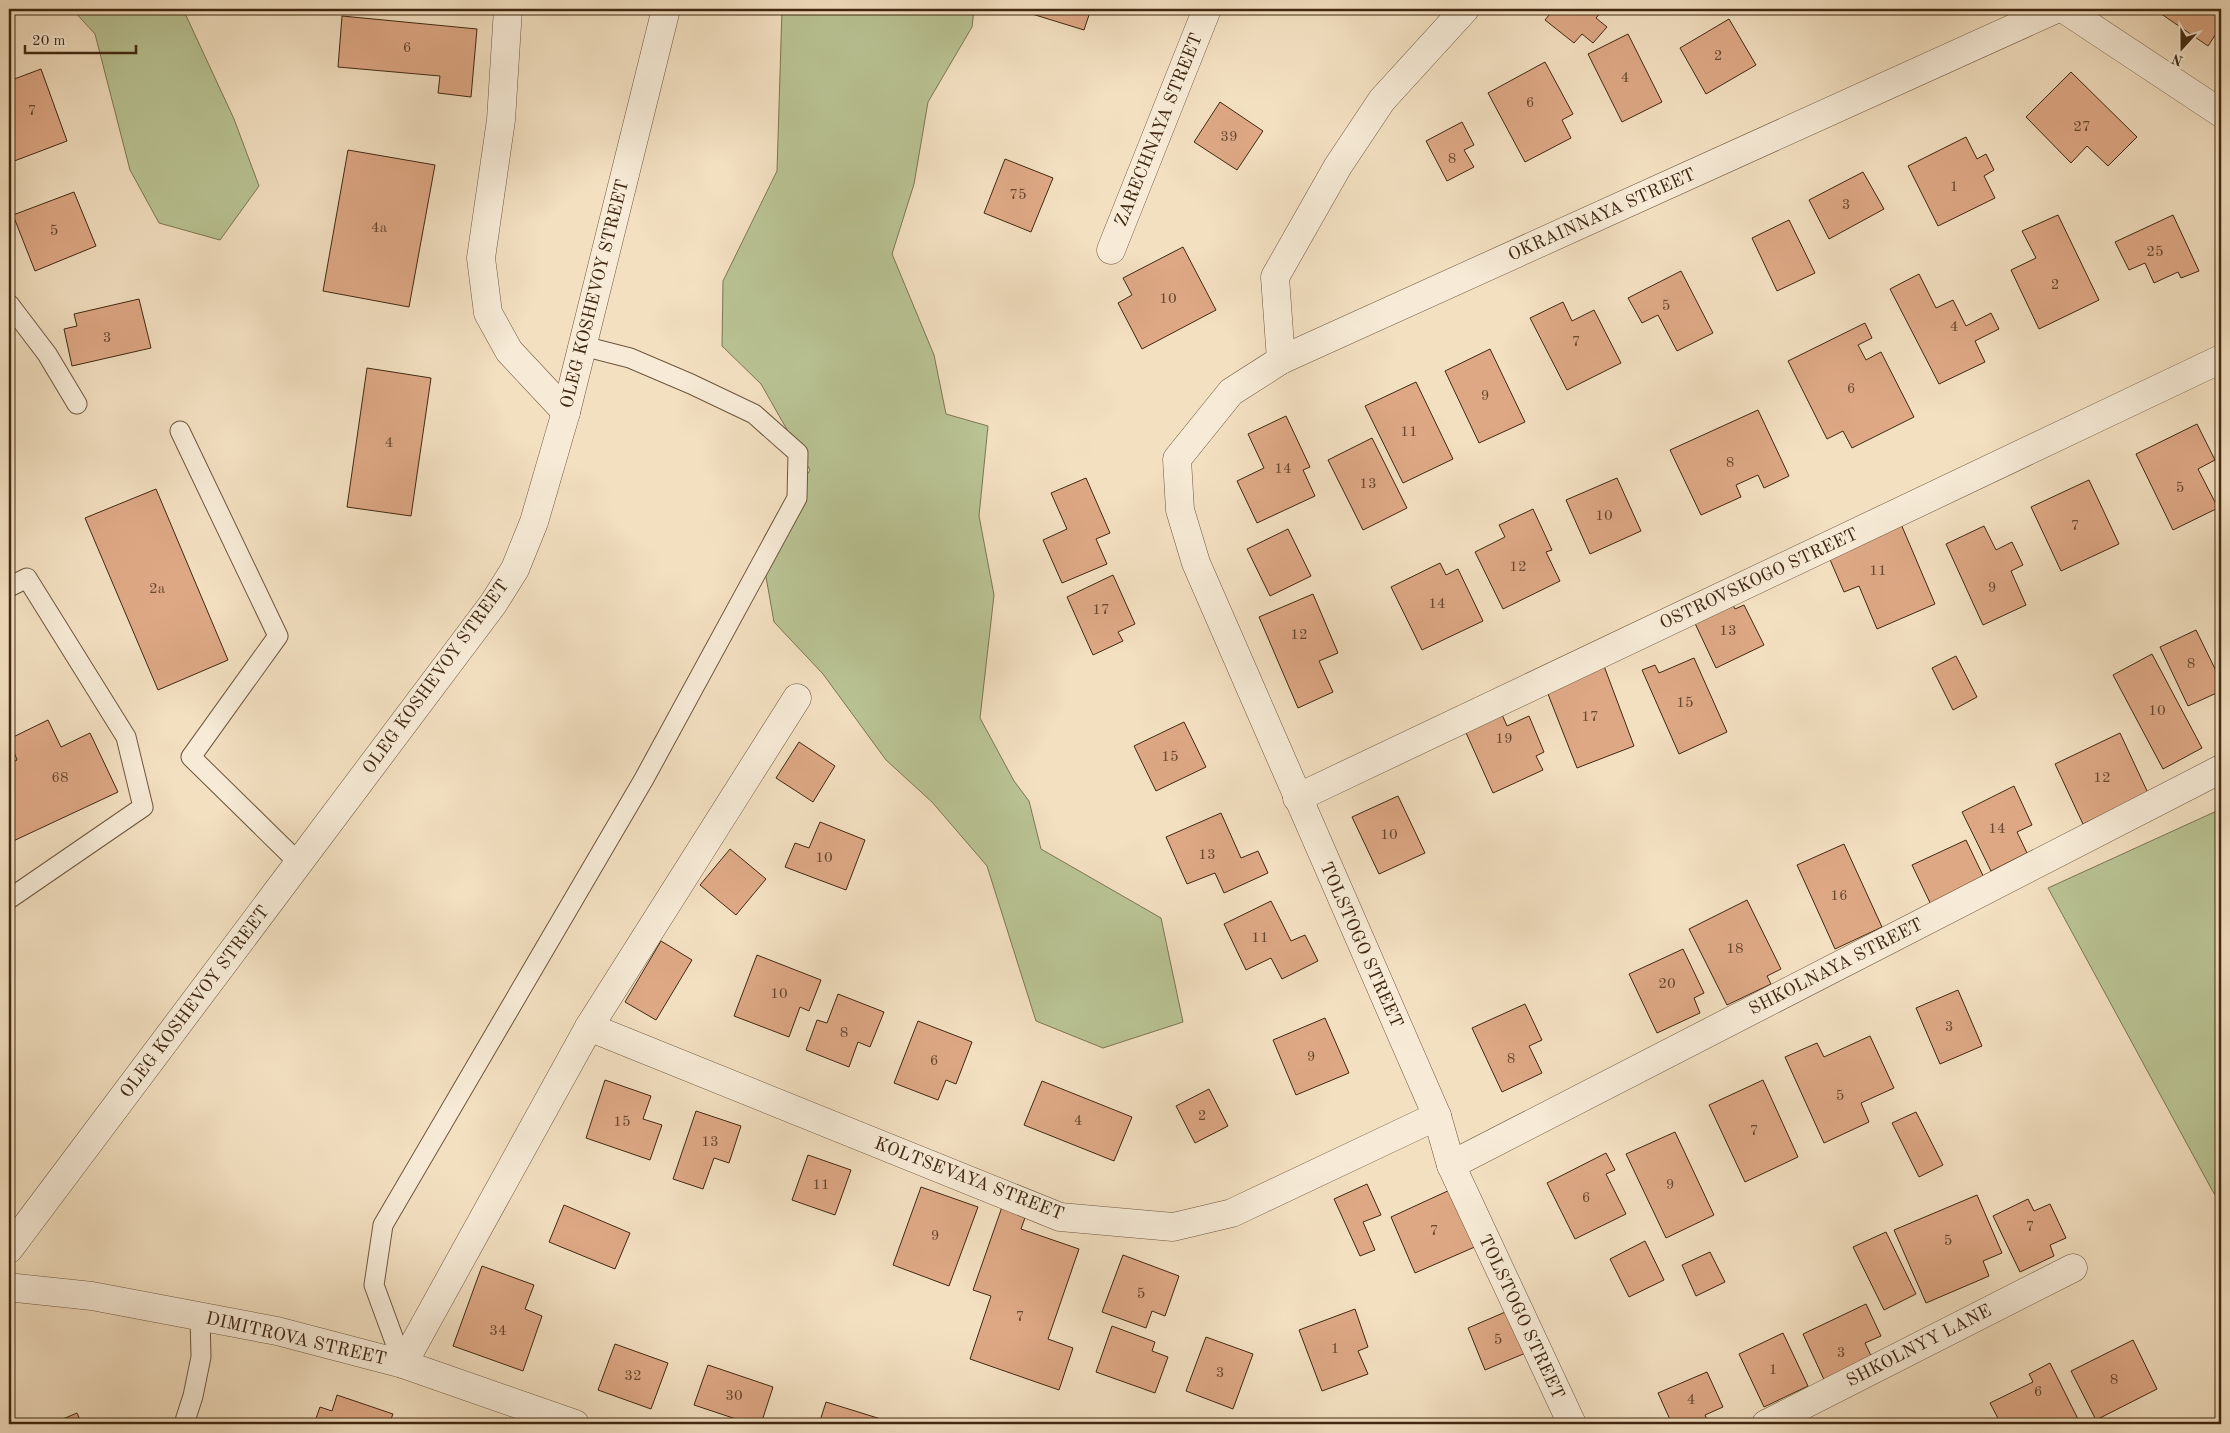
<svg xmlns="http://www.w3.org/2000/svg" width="2230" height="1433" font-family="'Old Standard TT',serif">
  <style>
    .green { fill: #b9c394; stroke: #7d7652 }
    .building { fill: #dea885; stroke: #412811 }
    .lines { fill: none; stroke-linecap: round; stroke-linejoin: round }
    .service-casing { stroke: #6e563d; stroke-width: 21 }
    .minor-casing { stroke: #6e563d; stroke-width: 29 }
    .tertiary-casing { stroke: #6e563d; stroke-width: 29 }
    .service { stroke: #f7ebd7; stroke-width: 19 }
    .minor { stroke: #f7ebd7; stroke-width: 28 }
    .tertiary { stroke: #f7ebd7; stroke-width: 28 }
    .labels { text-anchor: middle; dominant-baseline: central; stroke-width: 5; stroke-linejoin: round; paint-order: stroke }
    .number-label { font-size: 15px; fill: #68482e }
    .street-label { font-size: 18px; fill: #412811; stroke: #f7ebd7 }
  </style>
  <rect width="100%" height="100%" fill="#f3e0c1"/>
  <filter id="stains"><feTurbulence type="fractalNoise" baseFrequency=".004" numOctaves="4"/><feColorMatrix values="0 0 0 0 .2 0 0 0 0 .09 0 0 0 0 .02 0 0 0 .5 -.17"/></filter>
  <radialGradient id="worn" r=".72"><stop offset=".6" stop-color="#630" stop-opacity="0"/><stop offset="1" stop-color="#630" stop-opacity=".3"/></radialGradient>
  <g class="green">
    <polygon points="72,9 183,9 234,119 259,186 220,240 159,223 130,170 95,34"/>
    <polygon points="782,9 974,9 972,27 928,102 914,184 892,254 934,355 946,414 988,426 979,516 994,595 980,718 1014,781 1029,801 1041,849 1161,918 1183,1022 1103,1048 1036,1021 987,866 932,802 886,760 823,674 774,622 761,549 810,470 761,384 722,346 723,281 777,171"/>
    <polygon points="2221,809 2221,1204 2212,1190 2048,888"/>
  </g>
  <g class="building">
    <polygon points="1034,9 1091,9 1084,30 1032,14"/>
    <polygon points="1554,9 1604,9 1596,18 1607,27 1593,43 1582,34 1574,43 1545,20"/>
    <polygon points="2154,9 2221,9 2221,26 2208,46"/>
    <polygon points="342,16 477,29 471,97 438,93 440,76 338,67"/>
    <polygon points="1729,19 1756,65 1706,94 1680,48"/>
    <polygon points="1628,34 1662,102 1622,122 1588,54"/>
    <polygon points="1545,62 1573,114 1562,120 1571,138 1525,162 1488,93"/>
    <polygon points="41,69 67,141 9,163 9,81"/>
    <polygon points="2071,72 2137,137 2108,166 2087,146 2071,163 2026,117"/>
    <polygon points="1220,102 1263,131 1237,170 1194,142"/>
    <polygon points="1462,122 1474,145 1464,150 1474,167 1447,181 1426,141"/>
    <polygon points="1966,137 1977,159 1986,154 1994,170 1984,176 1995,198 1938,226 1908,166"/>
    <polygon points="348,150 435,165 409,307 323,291"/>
    <polygon points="1005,159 1053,178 1031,232 984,213"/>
    <polygon points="1863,172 1884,209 1829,239 1809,200"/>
    <polygon points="74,192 96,246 35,271 13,215"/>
    <polygon points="2058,215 2099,300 2039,329 2011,270 2036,258 2022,231"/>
    <polygon points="2173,215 2199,271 2181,278 2178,272 2154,283 2145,263 2129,270 2115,242"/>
    <polygon points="1789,220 1815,273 1777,291 1752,238"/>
    <polygon points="1183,247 1216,310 1142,349 1118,303 1132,295 1123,278"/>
    <polygon points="1681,271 1713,333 1677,351 1658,315 1642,323 1628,298"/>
    <polygon points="1919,274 1936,308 1953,300 1966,326 1991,313 1999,329 1975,341 1985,362 1939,384 1890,289"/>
    <polygon points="139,299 151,348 72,366 64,329 77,326 74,314"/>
    <polygon points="1563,302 1572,321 1594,310 1621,363 1567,390 1530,318"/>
    <polygon points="1865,323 1872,338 1858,345 1866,360 1881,352 1914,417 1852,448 1843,431 1827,439 1788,361"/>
    <polygon points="1490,349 1525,422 1479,443 1445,371"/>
    <polygon points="367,368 431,378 411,516 347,507"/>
    <polygon points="1416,382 1453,459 1403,483 1365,406"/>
    <polygon points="1758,410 1789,476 1764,488 1758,475 1736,485 1741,497 1701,515 1670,450"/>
    <polygon points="1286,416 1310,467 1303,470 1315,496 1257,523 1237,481 1264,468 1248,434"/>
    <polygon points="2197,424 2215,460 2198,469 2218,508 2173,530 2136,454"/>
    <polygon points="1372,438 1407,508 1363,530 1328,460"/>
    <polygon points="1086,478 1110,533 1096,539 1107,564 1062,583 1043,540 1067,529 1051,493"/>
    <polygon points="1617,478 1641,531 1590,554 1566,500"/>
    <polygon points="2089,480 2119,544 2061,571 2031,507"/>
    <polygon points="156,489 228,660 158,690 85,518"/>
    <polygon points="1533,509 1552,550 1546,552 1560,581 1503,609 1475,552 1505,537 1499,525"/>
    <polygon points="1901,524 1935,604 1877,629 1859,586 1844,592 1828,555"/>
    <polygon points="1984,526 1996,550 2012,542 2023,565 2011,571 2026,605 1983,625 1946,544"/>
    <polygon points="1288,529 1311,576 1270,596 1247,549"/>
    <polygon points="1440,563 1446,575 1458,569 1483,621 1422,650 1391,587"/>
    <polygon points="1113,575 1135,624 1118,632 1123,641 1093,655 1067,597"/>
    <polygon points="1313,594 1338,653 1319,661 1333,692 1298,708 1259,617"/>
    <polygon points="1730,599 1735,609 1744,605 1764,645 1716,668 1692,617"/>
    <polygon points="2196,630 2221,681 2221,691 2188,706 2160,647"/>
    <polygon points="2152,654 2202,748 2163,769 2113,675"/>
    <polygon points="1956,656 1977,697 1953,710 1932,668"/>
    <polygon points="1694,658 1727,732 1679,754 1642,670 1655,665 1659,673"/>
    <polygon points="1604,666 1634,746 1577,768 1546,689"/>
    <polygon points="1500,710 1507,726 1529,716 1544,752 1536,756 1543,770 1493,793 1463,726"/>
    <polygon points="48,720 61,747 90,733 118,792 9,843 9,764 17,760 9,739"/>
    <polygon points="1184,722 1206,767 1156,791 1134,746"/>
    <polygon points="2120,733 2148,793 2083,824 2055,764"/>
    <polygon points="799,742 835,766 813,802 776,778"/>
    <polygon points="2014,786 2032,825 2017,832 2027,853 1991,871 1962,812"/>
    <polygon points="1398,796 1425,853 1379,874 1352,817"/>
    <polygon points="1221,813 1241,858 1258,851 1268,873 1224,893 1215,873 1187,884 1166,837"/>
    <polygon points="820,822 865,840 846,890 785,867 795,843 809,848"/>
    <polygon points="1966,840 1987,884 1933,909 1912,865"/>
    <polygon points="1844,844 1882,927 1835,949 1797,865"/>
    <polygon points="730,849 766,879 736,915 700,885"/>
    <polygon points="1747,900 1781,969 1767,976 1771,984 1727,1005 1689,929"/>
    <polygon points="1271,901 1291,941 1305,935 1318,961 1282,979 1271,958 1246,970 1224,924"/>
    <polygon points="661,941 692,960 656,1020 625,1002"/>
    <polygon points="1683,949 1704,993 1694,998 1700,1013 1657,1033 1629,974"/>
    <polygon points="757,955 821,980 809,1011 800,1007 789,1037 734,1016"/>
    <polygon points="1958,990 1982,1046 1940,1064 1916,1008"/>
    <polygon points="838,994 884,1012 870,1047 858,1042 849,1067 806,1050 817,1020 827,1023"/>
    <polygon points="1525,1004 1542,1040 1529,1046 1542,1073 1502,1092 1472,1028"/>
    <polygon points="1325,1018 1349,1073 1296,1095 1273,1040"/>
    <polygon points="918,1021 972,1042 956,1084 946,1080 938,1100 894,1083"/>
    <polygon points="1870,1036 1894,1088 1861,1103 1869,1122 1824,1143 1785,1057 1817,1043 1824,1057"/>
    <polygon points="605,1080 651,1096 643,1119 662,1125 650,1160 586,1138"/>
    <polygon points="1763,1080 1798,1157 1745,1182 1709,1105"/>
    <polygon points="1042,1081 1132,1117 1114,1161 1024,1125"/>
    <polygon points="1209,1089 1228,1126 1195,1143 1176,1106"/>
    <polygon points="696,1111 741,1126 729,1163 714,1158 703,1189 673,1179"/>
    <polygon points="1916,1112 1943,1165 1919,1177 1892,1123"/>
    <polygon points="1675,1132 1714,1215 1666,1238 1626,1154"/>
    <polygon points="1606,1153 1615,1170 1606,1174 1626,1214 1575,1239 1547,1183"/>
    <polygon points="808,1155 851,1170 835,1215 792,1200"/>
    <polygon points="1367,1184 1381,1215 1363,1222 1375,1250 1360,1256 1334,1199"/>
    <polygon points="921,1187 978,1207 949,1286 893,1265"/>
    <polygon points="1452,1189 1477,1246 1415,1273 1391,1217"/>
    <polygon points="1977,1195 2002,1253 1983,1261 1989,1276 1926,1303 1894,1230"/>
    <polygon points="2028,1199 2034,1211 2050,1204 2066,1238 2050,1245 2054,1256 2020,1272 1993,1216"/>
    <polygon points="564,1205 630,1233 615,1269 549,1242"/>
    <polygon points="1002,1207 1026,1215 1021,1229 1079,1249 1048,1339 1073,1348 1059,1390 970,1359 991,1296 973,1290"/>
    <polygon points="1886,1232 1916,1294 1884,1310 1853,1247"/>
    <polygon points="1645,1241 1664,1280 1629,1297 1610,1259"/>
    <polygon points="1710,1252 1725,1282 1696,1296 1682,1265"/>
    <polygon points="1123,1255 1179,1276 1165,1316 1152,1311 1146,1328 1102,1312"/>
    <polygon points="482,1266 534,1285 525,1309 542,1316 523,1371 453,1346"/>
    <polygon points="1866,1304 1881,1336 1865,1343 1874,1362 1826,1384 1803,1334"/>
    <polygon points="1355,1309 1368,1347 1358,1351 1368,1374 1322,1391 1299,1330"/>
    <polygon points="1510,1310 1528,1352 1485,1370 1468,1328"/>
    <polygon points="1112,1326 1155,1342 1152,1351 1168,1357 1155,1393 1096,1372"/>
    <polygon points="1783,1333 1808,1386 1764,1407 1739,1354"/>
    <polygon points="1206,1337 1253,1354 1233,1409 1186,1391"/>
    <polygon points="2133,1340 2157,1389 2096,1420 2071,1371"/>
    <polygon points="615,1344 668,1363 651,1409 598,1390"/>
    <polygon points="2050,1363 2080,1423 2001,1424 1990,1403 2033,1382 2029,1374"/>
    <polygon points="708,1365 773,1387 761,1424 751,1424 694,1405"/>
    <polygon points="2221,1366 2221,1381 2215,1369"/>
    <polygon points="1707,1372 1723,1407 1705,1415 1709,1424 1672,1424 1658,1393"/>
    <polygon points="337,1395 393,1414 389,1424 314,1424 320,1407 332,1411"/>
    <polygon points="826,1402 897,1424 819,1424"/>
    <polygon points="77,1413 82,1424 51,1424"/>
  </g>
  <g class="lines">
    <g class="service-casing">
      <g id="service">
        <polyline points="9,304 47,354 77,404"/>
        <polyline points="180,431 278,636 191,757 299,863"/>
        <polyline points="9,587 27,578 126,737 143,807 9,899"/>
        <polyline points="403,1364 374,1285 383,1225 644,779 797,498 798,453 754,414 691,384 630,358 583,346"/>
        <polyline points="184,1424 193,1396 201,1357 200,1317"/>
      </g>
    </g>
    <g class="minor-casing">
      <g id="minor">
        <polyline points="508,9 501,120 481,258 488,313 509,351 566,412"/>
        <polyline points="2064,9 2221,113"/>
        <polyline points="1111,250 1207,9"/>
        <polyline points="1281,360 1275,277 1338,166 1382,100 1465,9"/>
        <polyline points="1297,798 2221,359"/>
        <polyline points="589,1027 1060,1217 1173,1227 1232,1213 1437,1116"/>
        <polyline points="1451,1165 2221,769"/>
        <polyline points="9,1289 16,1288 92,1296 277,1331 403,1364 575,1424"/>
        <polyline points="403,1364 589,1027 797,698"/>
        <polyline points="1572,1424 1451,1165 1437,1116 1196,563 1180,510 1177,459 1231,392 1281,360 2056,9"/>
        <polyline points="1766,1424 2073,1268"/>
      </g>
    </g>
    <g class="tertiary-casing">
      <polyline id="tertiary" points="9,1249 493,604 515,569 534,522 566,412 666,9"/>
    </g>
    <use href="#service" class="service"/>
    <use href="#minor" class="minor"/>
    <use href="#tertiary" class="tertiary"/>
  </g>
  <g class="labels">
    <g class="number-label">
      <text x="407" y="48">6</text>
      <text x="1718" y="56">2</text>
      <text x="1625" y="78">4</text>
      <text x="1530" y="103">6</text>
      <text x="32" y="111">7</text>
      <text x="2082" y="127">27</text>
      <text x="1229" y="137">39</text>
      <text x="1452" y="159">8</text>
      <text x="1954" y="187">1</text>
      <text x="1018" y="195">75</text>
      <text x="1846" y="205">3</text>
      <text x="379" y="228">4а</text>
      <text x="54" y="231">5</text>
      <text x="2155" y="252">25</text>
      <text x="2055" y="285">2</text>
      <text x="1168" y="299">10</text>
      <text x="1666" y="306">5</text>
      <text x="1954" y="327">4</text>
      <text x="107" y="338">3</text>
      <text x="1576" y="342">7</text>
      <text x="1851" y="389">6</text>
      <text x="1485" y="396">9</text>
      <text x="1409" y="432">11</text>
      <text x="389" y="443">4</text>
      <text x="1730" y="463">8</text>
      <text x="1283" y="469">14</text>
      <text x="1368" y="484">13</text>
      <text x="2180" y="488">5</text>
      <text x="1604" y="516">10</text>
      <text x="2075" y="526">7</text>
      <text x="1518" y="567">12</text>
      <text x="1878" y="571">11</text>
      <text x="1992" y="588">9</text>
      <text x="157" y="589">2а</text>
      <text x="1437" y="604">14</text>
      <text x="1101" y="610">17</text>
      <text x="1728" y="631">13</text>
      <text x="1299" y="635">12</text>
      <text x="2191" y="664">8</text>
      <text x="1685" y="703">15</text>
      <text x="2157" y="711">10</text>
      <text x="1590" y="717">17</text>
      <text x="1504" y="739">19</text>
      <text x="1170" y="757">15</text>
      <text x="60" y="778">68</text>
      <text x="2102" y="778">12</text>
      <text x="1997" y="829">14</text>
      <text x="1389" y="835">10</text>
      <text x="1207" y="855">13</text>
      <text x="824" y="858">10</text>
      <text x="1839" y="896">16</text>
      <text x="1260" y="938">11</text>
      <text x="1735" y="949">18</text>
      <text x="1667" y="984">20</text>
      <text x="779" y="994">10</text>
      <text x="1949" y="1027">3</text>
      <text x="844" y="1033">8</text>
      <text x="1311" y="1057">9</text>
      <text x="1511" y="1059">8</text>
      <text x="934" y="1061">6</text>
      <text x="1840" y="1096">5</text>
      <text x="1202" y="1116">2</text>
      <text x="1078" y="1121">4</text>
      <text x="622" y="1122">15</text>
      <text x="1754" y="1131">7</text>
      <text x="710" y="1142">13</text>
      <text x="821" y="1185">11</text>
      <text x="1670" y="1185">9</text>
      <text x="1586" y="1198">6</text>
      <text x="2030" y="1227">7</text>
      <text x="1434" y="1231">7</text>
      <text x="935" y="1236">9</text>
      <text x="1948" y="1241">5</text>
      <text x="1141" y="1294">5</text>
      <text x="1020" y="1317">7</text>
      <text x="498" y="1331">34</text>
      <text x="1498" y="1340">5</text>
      <text x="1335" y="1349">1</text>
      <text x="1841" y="1353">3</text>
      <text x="1773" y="1370">1</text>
      <text x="1220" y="1373">3</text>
      <text x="633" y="1376">32</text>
      <text x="2114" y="1380">8</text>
      <text x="2038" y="1392">6</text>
      <text x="734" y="1396">30</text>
      <text x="1691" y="1400">4</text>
    </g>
    <g class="street-label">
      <text transform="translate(1159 130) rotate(-68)">ZARECHNAYA STREET</text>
      <text transform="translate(1602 215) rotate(-24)">OKRAINNAYA STREET</text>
      <text transform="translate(595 294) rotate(-76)">OLEG KOSHEVOY STREET</text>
      <text transform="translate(1759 579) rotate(-25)">OSTROVSKOGO STREET</text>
      <text transform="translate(436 677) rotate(-54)">OLEG KOSHEVOY STREET</text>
      <text transform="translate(1361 945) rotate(66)">TOLSTOGO STREET</text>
      <text transform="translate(1836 967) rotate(-27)">SHKOLNAYA STREET</text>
      <text transform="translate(195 1002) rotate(-53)">OLEG KOSHEVOY STREET</text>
      <text transform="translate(969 1179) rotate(21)">KOLTSEVAYA STREET</text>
      <text transform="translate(1521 1317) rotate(65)">TOLSTOGO STREET</text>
      <text transform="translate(296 1339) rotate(13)">DIMITROVA STREET</text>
      <text transform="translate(1919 1346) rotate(-27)">SHKOLNYY LANE</text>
    </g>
  </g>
  <rect width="2230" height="1433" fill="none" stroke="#f3e0c1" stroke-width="30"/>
  <rect x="10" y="10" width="2210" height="1413" fill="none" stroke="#412811" stroke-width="2.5"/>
  <rect x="15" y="15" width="2200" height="1403" fill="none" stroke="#412811"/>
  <g transform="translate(2182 48) rotate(201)" stroke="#f7ebd7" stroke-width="4" paint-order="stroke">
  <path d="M0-4L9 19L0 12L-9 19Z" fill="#412811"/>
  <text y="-8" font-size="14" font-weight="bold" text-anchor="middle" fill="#412811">N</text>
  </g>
  <path d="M25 45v8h111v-8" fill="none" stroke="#412811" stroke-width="2.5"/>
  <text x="32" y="45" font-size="15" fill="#412811" stroke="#f7ebd7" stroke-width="4" paint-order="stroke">20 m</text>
  <rect width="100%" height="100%" filter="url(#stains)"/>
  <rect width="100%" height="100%" fill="url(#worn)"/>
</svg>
